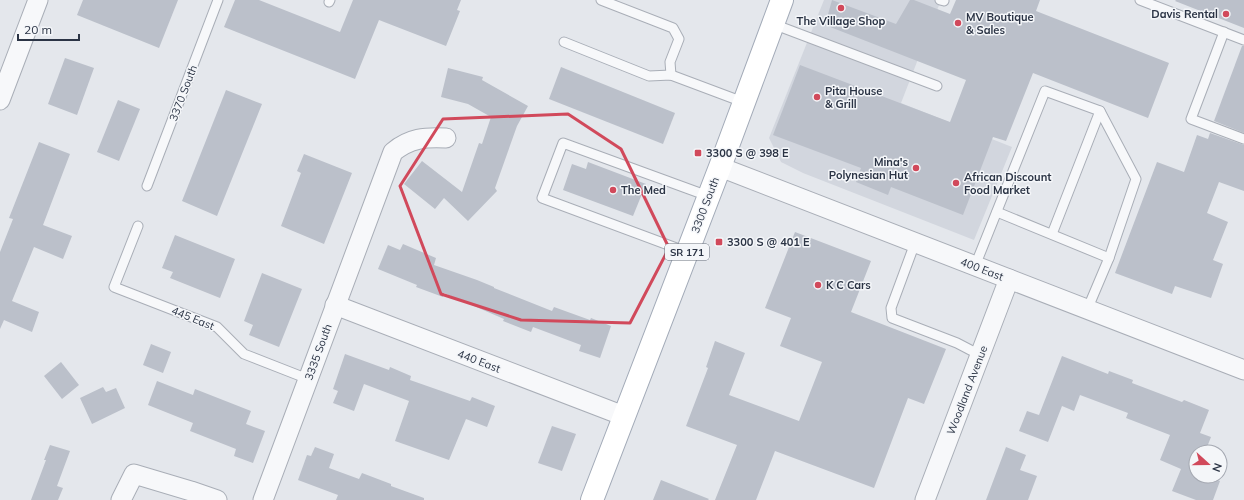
<svg xmlns="http://www.w3.org/2000/svg" width="1244" height="500" font-family="Mulish,sans-serif">
  <style>
    .built { fill: #d2d6de }
    .building { fill: #bbc0ca }
    .lines { fill: none; stroke-linecap: round; stroke-linejoin: round }
    .lane-casing { stroke: #a9aeb7; stroke-width: 11 }
    .street-casing { stroke: #a9aeb7; stroke-width: 21 }
    .primary-casing { stroke: #a3abb8; stroke-width: 24 }
    .lane { stroke: #f7f8fa; stroke-width: 9 }
    .street { stroke: #f7f8fa; stroke-width: 19 }
    .primary { stroke: #fff; stroke-width: 22 }
    .marked { fill: none; stroke: #d1495b; stroke-width: 3; stroke-linejoin: round }
    .poi-dot { fill: #d1495b; stroke: #f4f6f9; stroke-width: 1.5 }
    .labels { text-anchor: middle; dominant-baseline: central; stroke-width: 3; stroke-linejoin: round; paint-order: stroke }
    .shield { fill: #f4f6f9; stroke: #676e7b; stroke-width: 1 }
    .shield-label { font-size: 10px; font-weight: bold; fill: #2b3445 }
    .poi-label { font-size: 11px; font-weight: bold; fill: #2b3445; stroke: #f4f6f9; text-anchor: start }
    .street-label { font-size: 11px; fill: #2b3445; stroke: #f4f6f9 }
  </style>
  <rect width="100%" height="100%" fill="#e4e7ec"/>
  <polygon class="built" points="824,0 941,0 901,103 1012,147 974,240 803,173 781,162 769,138"/>
  <g class="building">
    <polygon points="83,0 178,0 159,48 77,15"/>
    <polygon points="235,0 259,0 340,32 353,0 461,0 457,10 460,11 446,46 379,20 355,79 224,27"/>
    <polygon points="832,0 896,24 910,0 914,0 950,14 956,0 1040,0 1036,11 1169,63 1148,118 1033,73 1006,141 993,137 963,215 891,187 888,195 856,182 861,168 773,135 800,65 950,122 966,80 825,25"/>
    <polygon points="1176,0 1244,0 1244,28 1175,1"/>
    <polygon points="1242,46 1244,46 1244,133 1214,121"/>
    <polygon points="65,58 94,68 77,115 48,104"/>
    <polygon points="561,67 675,113 663,144 549,99"/>
    <polygon points="448,68 483,77 482,80 528,106 517,126 495,188 497,191 468,221 444,198 435,209 404,184 422,161 462,192 479,143 482,144 491,117 468,104 441,97"/>
    <polygon points="226,90 262,104 217,216 182,201"/>
    <polygon points="118,100 140,109 119,161 97,152"/>
    <polygon points="1210,133 1244,145 1244,191 1219,182 1207,213 1228,222 1213,260 1223,264 1211,298 1175,286 1172,294 1115,273 1157,162 1184,172 1197,135 1208,139"/>
    <polygon points="39,142 70,154 43,225 72,236 63,259 34,247 12,301 39,312 32,332 4,320 0,329 0,252 13,219 9,218"/>
    <polygon points="304,154 352,173 324,244 281,226 301,173 297,171"/>
    <polygon points="588,162 646,184 633,216 563,190 572,164 586,169"/>
    <polygon points="795,232 871,261 851,312 946,349 924,404 908,398 874,488 775,451 756,500 715,500 737,445 686,426 708,368 706,367 715,341 745,353 729,395 799,421 822,362 780,346 791,318 765,308"/>
    <polygon points="175,235 235,259 220,298 170,278 173,272 162,268"/>
    <polygon points="403,244 436,258 434,265 477,280 494,287 494,288 552,311 554,307 590,320 591,318 611,326 600,358 579,351 581,345 533,327 531,332 503,321 504,319 444,293 443,297 416,287 417,285 378,269 388,245 400,250"/>
    <polygon points="262,273 302,289 279,347 249,335 253,325 244,321"/>
    <polygon points="151,344 171,352 163,373 143,365"/>
    <polygon points="345,354 389,370 390,367 411,376 410,380 470,401 472,397 495,406 487,427 466,419 449,460 395,441 409,401 364,384 354,411 333,403 338,391 333,389"/>
    <polygon points="1062,356 1108,374 1109,371 1133,380 1132,383 1182,402 1184,400 1209,410 1200,433 1211,437 1205,452 1196,452 1196,476 1206,476 1220,481 1213,500 1196,500 1172,491 1181,469 1160,460 1170,435 1126,418 1128,413 1080,395 1074,411 1062,406 1048,442 1019,431 1027,411 1039,415"/>
    <polygon points="61,362 79,385 62,399 44,376"/>
    <polygon points="157,381 193,395 195,389 251,411 246,424 265,431 253,463 234,456 236,449 190,431 193,423 148,405"/>
    <polygon points="103,387 106,392 116,388 125,408 92,424 80,398"/>
    <polygon points="552,426 576,434 562,471 538,463"/>
    <polygon points="50,445 70,451 57,486 63,488 58,500 31,500 46,460 44,460"/>
    <polygon points="315,447 334,454 329,468 359,479 362,473 391,484 391,486 424,498 424,500 336,500 338,495 298,480 307,455 311,456"/>
    <polygon points="1006,447 1026,455 1020,470 1037,476 1028,500 986,500"/>
    <polygon points="661,480 709,499 708,500 653,500"/>
  </g>
  <g class="lines">
    <g class="lane-casing">
      <g id="lane">
        <polyline points="601,0 673,28 679,39 670,62 671,75"/>
        <polyline points="940,0 944,1 944,0"/>
        <polyline points="1140,0 1244,40"/>
        <polyline points="329,2 330,0"/>
        <polyline points="773,24 937,86"/>
        <polyline points="1224,32 1191,119 1244,139"/>
        <polyline points="564,42 649,76 671,75 743,102"/>
        <polyline points="147,186 218,0"/>
        <polyline points="997,212 1109,258 1087,310"/>
        <polyline points="138,226 114,287 217,327 244,354 308,379"/>
        <polyline points="1052,234 1100,111"/>
        <polyline points="915,243 891,308 892,318 957,343 980,355"/>
        <polyline points="687,252 542,198 563,143 708,196"/>
        <polyline points="975,266 1045,91 1100,111 1136,179 1109,258"/>
      </g>
    </g>
    <g class="street-casing">
      <g id="street">
        <polyline points="0,100 38,0"/>
        <polyline points="720,167 1244,370"/>
        <polyline points="335,305 624,416"/>
        <polyline points="121,500 134,474 191,491 217,500"/>
        <path d="M263,500L393,152C410,138 425,137 446,138"/>
        <polyline points="925,500 1009,279"/>
      </g>
    </g>
    <g class="primary-casing">
      <polyline id="primary" points="592,500 720,167 782,0"/>
    </g>
    <use href="#lane" class="lane"/>
    <use href="#street" class="street"/>
    <use href="#primary" class="primary"/>
  </g>
  <path class="marked" d="M568,114L621,149L669,248L630,323L521,320L441,294L400,186L443,119Z"/>
  <g class="poi-dot">
    <circle cx="841" cy="8" r="4"/>
    <circle cx="1226" cy="14" r="4"/>
    <circle cx="958" cy="23" r="4"/>
    <circle cx="817" cy="97" r="4"/>
    <rect x="694" y="149" width="8" height="8" rx="2"/>
    <circle cx="916" cy="168" r="4"/>
    <circle cx="956" cy="183" r="4"/>
    <circle cx="613" cy="190" r="4"/>
    <rect x="715" y="238" width="8" height="8" rx="2"/>
    <circle cx="818" cy="285" r="4"/>
  </g>
  <g class="labels">
    <rect class="shield" x="665" y="244" width="44" height="16" rx="3"/>
    <g class="shield-label">
      <text x="687" y="252">SR 171</text>
    </g>
    <g class="poi-label">
      <text x="1218" y="14" text-anchor="end">Davis Rental</text>
      <text x="966" y="17">MV Boutique<tspan x="966" dy="13">&amp; Sales</tspan></text>
      <text x="841" y="21" text-anchor="middle">The Village Shop</text>
      <text x="825" y="91">Pita House<tspan x="825" dy="13">&amp; Grill</tspan></text>
      <text x="706" y="153">3300 S @ 398 E</text>
      <text x="908" y="162" text-anchor="end">Mina's<tspan x="908" dy="13">Polynesian Hut</tspan></text>
      <text x="964" y="177">African Discount<tspan x="964" dy="13">Food Market</tspan></text>
      <text x="621" y="190">The Med</text>
      <text x="727" y="242">3300 S @ 401 E</text>
      <text x="826" y="285">K C Cars</text>
    </g>
    <g class="street-label">
      <text transform="translate(183 93) rotate(-69)">3370 South</text>
      <text transform="translate(705 205) rotate(-69)">3300 South</text>
      <text transform="translate(982 269) rotate(21)">400 East</text>
      <text transform="translate(193 318) rotate(22)">445 East</text>
      <text transform="translate(318 352) rotate(-70)">3335 South</text>
      <text transform="translate(479 361) rotate(21)">440 East</text>
      <text transform="translate(967 390) rotate(-69)">Woodland Avenue</text>
    </g>
  </g>
  <g transform="translate(1208 464) rotate(111)"><circle r="19" fill="#f4f6f9" stroke="#a4a8b1"/>
  <path d="M0-3L7 15L0 10L-7 15Z" fill="#d1495b"/>
  <text y="-6" font-size="11" font-weight="bold" text-anchor="middle" fill="#2b3445">N</text>
  </g>
  <path d="M18 34v6h61v-6" fill="none" stroke="#2b3445" stroke-width="2"/>
  <text x="24" y="34" font-size="12" fill="#2b3445" stroke="#f4f6f9" stroke-width="3" paint-order="stroke">20 m</text>
</svg>
